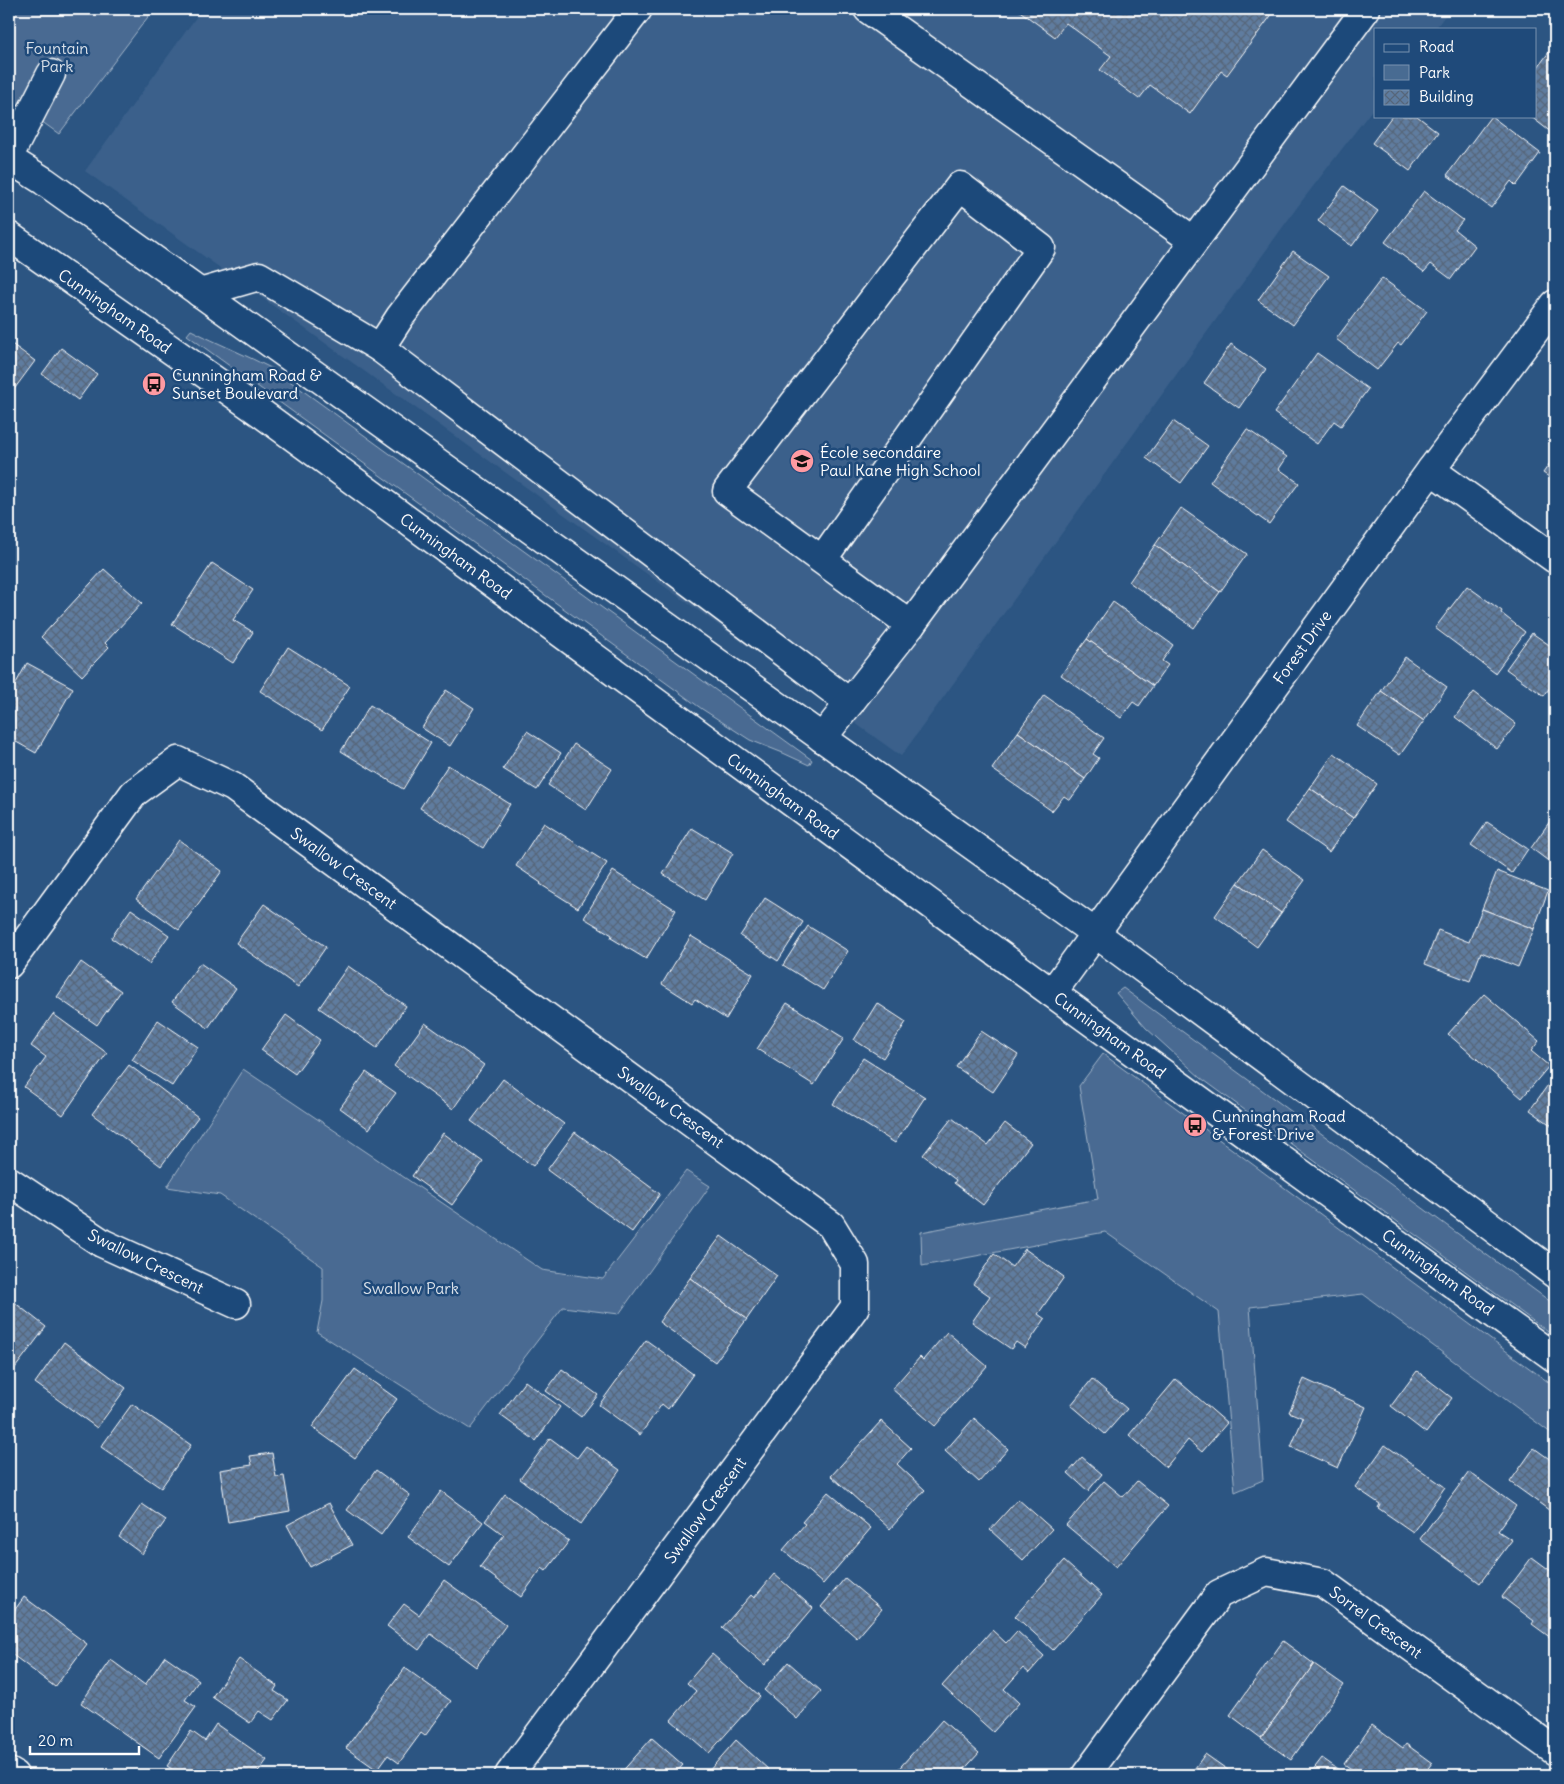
<svg xmlns="http://www.w3.org/2000/svg" width="1564" height="1784" font-family="Delius,sans-serif">
  <style>
    .built { fill: #3b618b }
    .green { fill: #486b92; stroke: #a4b5c8 }
    .building { fill: url(#building-cross-hatch); stroke: #fff }
    .lines { fill: none; stroke-linecap: round; stroke-linejoin: round }
    .minor-casing { stroke: #fff; stroke-width: 31 }
    .major-casing { stroke: #fff; stroke-width: 31 }
    .minor { stroke: #1f4a7a; stroke-width: 28 }
    .major { stroke: #1f4a7a; stroke-width: 28 }
    .labels { text-anchor: middle; dominant-baseline: central; stroke-width: 5; stroke-linejoin: round; paint-order: stroke }
    .park-label { font-size: 16px; fill: #dae1e9; stroke: #1f4a7a }
    .street-label { font-size: 16px; fill: #fff; stroke: #1f4a7a }
    .poi-label { font-size: 16px; fill: #fff; stroke: #1f4a7a; text-anchor: start }
  </style>
  <defs>
    <pattern id="building-cross-hatch" width="8" height="8" patternUnits="userSpaceOnUse" patternTransform="scale(1.25)"><rect width="8" height="8" fill="#5e7c9f"/><path d="M0 0l8 8M0 8l8-8" fill="none" stroke="#56667a"/></pattern>
  </defs>
  <rect width="100%" height="100%" fill="#2c5582"/>
  <filter id="ink" filterUnits="userSpaceOnUse"><feTurbulence type="fractalNoise" baseFrequency=".02" numOctaves="2"/><feDisplacementMap in="SourceGraphic" scale="10" xChannelSelector="R" yChannelSelector="G"/><feConvolveMatrix kernelMatrix="1 2 1 2 8 2 1 2 1" color-interpolation-filters="sRGB"/></filter>
  <g filter="url(#ink)">
    <polygon class="built" points="202,9 1450,9 1435,29 1375,29 1375,106 1298,206 901,756 85,171"/>
    <g class="green">
      <polygon points="9,9 154,9 59,134 9,98"/>
      <path d="M191,330C218,344 246,355 273,369L812,760L809,765L783,753L750,740L702,709L187,335Z"/>
      <polygon points="1123,988 1555,1305 1555,1337 1201,1078 1146,1028 1116,993"/>
      <polygon points="1103,1054 1555,1387 1555,1436 1363,1294 1250,1307 1263,1480 1235,1492 1219,1312 1105,1232 922,1266 921,1232 1098,1199 1079,1086"/>
      <polygon points="243,1069 542,1270 603,1279 686,1171 710,1186 619,1314 563,1307 470,1429 317,1332 323,1301 323,1267 220,1195 167,1187"/>
    </g>
    <g class="building">
      <polygon points="1017,9 1276,9 1227,75 1221,71 1190,114 1150,85 1139,99 1100,70 1111,56 1066,23 1055,37"/>
      <polygon points="1555,44 1555,128 1552,133 1530,116 1535,116 1535,71"/>
      <polygon points="1392,116 1417,116 1438,132 1410,171 1372,143"/>
      <polygon points="1491,116 1540,153 1516,186 1511,181 1491,208 1447,175"/>
      <polygon points="1344,186 1378,211 1352,246 1318,221"/>
      <polygon points="1424,191 1463,220 1455,230 1475,246 1451,279 1431,264 1424,272 1385,242"/>
      <polygon points="1293,251 1329,276 1293,325 1258,300"/>
      <polygon points="1382,278 1427,311 1401,345 1398,343 1377,370 1336,339"/>
      <polygon points="9,342 35,361 9,396"/>
      <polygon points="1231,344 1266,369 1239,408 1204,383"/>
      <polygon points="61,348 97,374 78,400 42,374"/>
      <polygon points="1317,353 1368,389 1341,426 1334,421 1317,444 1274,413"/>
      <polygon points="1173,421 1208,446 1181,483 1146,458"/>
      <polygon points="1247,429 1287,457 1279,469 1299,483 1269,524 1210,482"/>
      <polygon points="1555,456 1555,481 1543,473"/>
      <polygon points="1181,508 1247,554 1220,592 1155,545"/>
      <polygon points="1155,545 1220,592 1194,628 1129,582"/>
      <polygon points="212,563 253,590 233,620 253,632 233,663 172,624"/>
      <polygon points="104,569 142,603 105,643 109,647 82,676 41,637"/>
      <polygon points="1467,586 1502,611 1501,613 1525,632 1495,673 1435,628"/>
      <polygon points="1113,602 1173,645 1162,661 1168,665 1153,686 1087,639"/>
      <polygon points="1532,633 1555,649 1555,680 1544,696 1506,669"/>
      <polygon points="1087,639 1153,686 1139,706 1133,702 1121,718 1061,675"/>
      <polygon points="288,647 350,686 322,730 260,691"/>
      <polygon points="1405,657 1447,687 1424,721 1381,691"/>
      <polygon points="27,663 73,688 36,753 9,738 9,696"/>
      <polygon points="446,690 474,708 450,746 422,728"/>
      <polygon points="1381,691 1424,721 1400,755 1357,726"/>
      <polygon points="1474,692 1516,724 1497,749 1455,717"/>
      <polygon points="1044,695 1104,738 1093,754 1099,758 1085,779 1018,732"/>
      <polygon points="370,705 431,743 403,789 341,751"/>
      <polygon points="527,731 561,753 537,790 503,769"/>
      <polygon points="1018,732 1085,779 1070,800 1064,796 1052,811 992,769"/>
      <polygon points="574,744 612,769 586,810 548,785"/>
      <polygon points="1334,753 1377,784 1353,818 1310,788"/>
      <polygon points="448,765 510,804 483,848 420,808"/>
      <polygon points="1310,788 1353,818 1329,852 1286,822"/>
      <polygon points="1555,814 1555,866 1531,848"/>
      <polygon points="1487,822 1528,849 1512,873 1471,845"/>
      <polygon points="544,823 607,863 578,908 540,884 541,883 516,866"/>
      <polygon points="692,828 733,853 705,900 663,874"/>
      <polygon points="179,840 222,871 179,930 136,899"/>
      <polygon points="1262,850 1305,880 1281,913 1238,883"/>
      <polygon points="613,871 676,910 646,959 611,938 612,935 584,918"/>
      <polygon points="1497,871 1548,891 1534,929 1482,909"/>
      <polygon points="1238,883 1281,913 1257,947 1215,916"/>
      <polygon points="765,898 803,922 778,961 740,936"/>
      <polygon points="264,904 326,947 298,987 236,943"/>
      <polygon points="131,909 169,935 149,964 111,938"/>
      <polygon points="1482,909 1534,929 1518,967 1481,952 1470,981 1425,964 1438,930 1469,942"/>
      <polygon points="808,926 848,951 823,990 783,965"/>
      <polygon points="691,936 753,974 726,1019 695,999 692,1003 662,984"/>
      <polygon points="81,962 121,991 97,1025 57,997"/>
      <polygon points="200,963 236,988 208,1028 172,1002"/>
      <polygon points="348,966 406,1006 377,1048 319,1008"/>
      <polygon points="1484,994 1539,1041 1531,1051 1549,1066 1522,1098 1448,1034"/>
      <polygon points="787,1003 844,1038 814,1085 757,1049"/>
      <polygon points="877,1003 906,1022 883,1058 854,1040"/>
      <polygon points="53,1014 107,1053 63,1115 24,1087 46,1057 31,1046"/>
      <polygon points="286,1015 320,1040 295,1074 261,1050"/>
      <polygon points="158,1020 198,1047 172,1086 132,1060"/>
      <polygon points="425,1023 484,1065 453,1109 394,1066"/>
      <polygon points="981,1031 1018,1055 993,1092 956,1067"/>
      <polygon points="863,1058 925,1097 895,1143 833,1104"/>
      <polygon points="129,1065 198,1117 161,1166 92,1114"/>
      <polygon points="366,1072 396,1093 369,1129 340,1108"/>
      <polygon points="1555,1075 1555,1128 1530,1110"/>
      <polygon points="503,1079 564,1124 533,1166 471,1121"/>
      <polygon points="952,1118 988,1145 1005,1123 1031,1143 983,1205 954,1183 956,1180 923,1155"/>
      <polygon points="575,1132 660,1194 632,1232 547,1170"/>
      <polygon points="443,1133 483,1162 452,1205 412,1176"/>
      <polygon points="721,1236 777,1276 747,1319 690,1278"/>
      <polygon points="1025,1249 1064,1277 1038,1314 1045,1319 1025,1348 1016,1342 1011,1349 972,1322 990,1296 973,1284 994,1254 1012,1267"/>
      <polygon points="690,1278 747,1319 715,1362 659,1322"/>
      <polygon points="9,1298 46,1327 9,1376"/>
      <polygon points="947,1332 987,1366 935,1426 892,1389 920,1357 923,1360"/>
      <polygon points="646,1340 693,1374 668,1409 662,1404 640,1435 599,1405"/>
      <polygon points="64,1342 126,1388 97,1428 35,1383"/>
      <polygon points="355,1369 397,1399 355,1458 312,1427"/>
      <polygon points="562,1369 598,1395 581,1417 546,1391"/>
      <polygon points="1417,1371 1452,1398 1426,1433 1391,1406"/>
      <polygon points="1092,1379 1127,1409 1105,1434 1071,1405"/>
      <polygon points="1176,1379 1227,1423 1202,1452 1188,1440 1166,1467 1129,1435"/>
      <polygon points="1304,1379 1366,1407 1338,1468 1291,1447 1303,1418 1289,1412"/>
      <polygon points="525,1381 560,1407 536,1441 500,1415"/>
      <polygon points="132,1404 191,1445 161,1488 101,1447"/>
      <polygon points="974,1418 1008,1449 979,1482 945,1451"/>
      <polygon points="881,1421 911,1448 897,1464 925,1490 890,1529 831,1476"/>
      <polygon points="550,1438 577,1458 586,1446 620,1470 581,1524 520,1479"/>
      <polygon points="1385,1445 1445,1487 1413,1532 1378,1508 1380,1504 1355,1487"/>
      <polygon points="1534,1448 1555,1463 1555,1509 1553,1513 1510,1482"/>
      <polygon points="272,1453 276,1477 284,1476 290,1511 228,1522 220,1470 252,1465 250,1456"/>
      <polygon points="1082,1457 1102,1474 1088,1491 1068,1473"/>
      <polygon points="376,1470 410,1495 381,1535 347,1510"/>
      <polygon points="1469,1472 1516,1506 1498,1531 1512,1540 1480,1583 1420,1539"/>
      <polygon points="1104,1481 1123,1497 1137,1481 1168,1506 1116,1567 1066,1525"/>
      <polygon points="441,1491 483,1522 449,1567 408,1537"/>
      <polygon points="828,1492 871,1528 823,1584 783,1550 805,1524 802,1522"/>
      <polygon points="505,1494 569,1541 546,1571 542,1568 521,1597 480,1567 504,1535 485,1521"/>
      <polygon points="1018,1499 1052,1529 1023,1560 990,1530"/>
      <polygon points="329,1503 352,1545 310,1567 287,1525"/>
      <polygon points="142,1504 166,1520 142,1554 119,1537"/>
      <polygon points="1532,1557 1555,1574 1555,1641 1532,1624 1534,1621 1502,1597"/>
      <polygon points="1064,1561 1102,1595 1053,1650 1015,1616"/>
      <polygon points="774,1574 813,1608 765,1665 722,1628 751,1595 754,1598"/>
      <polygon points="845,1578 882,1609 857,1638 821,1607"/>
      <polygon points="444,1580 506,1625 476,1667 431,1634 419,1650 387,1626 404,1604 419,1615"/>
      <polygon points="24,1597 87,1644 55,1687 9,1652 9,1618"/>
      <polygon points="992,1630 1006,1643 1017,1631 1044,1656 1029,1673 1023,1668 1004,1689 1019,1703 993,1732 942,1686"/>
      <polygon points="1283,1641 1314,1664 1261,1738 1230,1715"/>
      <polygon points="712,1654 760,1696 709,1753 671,1720 696,1691 687,1683"/>
      <polygon points="165,1656 199,1680 185,1700 196,1707 159,1758 81,1703 111,1660 145,1685"/>
      <polygon points="239,1659 277,1686 274,1691 288,1700 273,1720 259,1711 250,1723 212,1697"/>
      <polygon points="788,1662 821,1691 797,1719 764,1690"/>
      <polygon points="1314,1664 1344,1685 1291,1760 1261,1738"/>
      <polygon points="405,1668 451,1701 425,1736 421,1733 399,1763 388,1755 377,1770 346,1748"/>
      <polygon points="942,1720 979,1753 959,1775 895,1775 894,1774"/>
      <polygon points="216,1724 267,1760 256,1775 181,1775 167,1766 191,1731 205,1741"/>
      <polygon points="1372,1725 1403,1748 1406,1744 1432,1763 1423,1775 1360,1775 1344,1764"/>
      <polygon points="652,1738 683,1765 674,1775 619,1775"/>
      <polygon points="736,1740 769,1770 764,1775 712,1775 708,1772"/>
      <polygon points="1205,1754 1235,1775 1190,1775"/>
      <polygon points="1322,1758 1346,1775 1309,1775"/>
    </g>
    <g class="lines">
      <g class="minor-casing">
        <g id="minor">
          <polyline points="868,9 1194,241"/>
          <polyline points="9,156 51,74"/>
          <polyline points="200,293 259,276 380,348 850,703"/>
          <polyline points="380,348 400,317 638,9"/>
          <polyline points="1431,470 1555,559"/>
          <polyline points="822,560 1041,248 960,186 727,491 911,625"/>
          <polyline points="822,738 911,625 1366,9"/>
          <polyline points="9,964 134,793 178,761 233,787 831,1225 855,1264 855,1307 509,1775"/>
          <polyline points="1052,993 1431,470 1555,304"/>
          <polyline points="9,1181 102,1243 236,1304"/>
          <polyline points="9,1772 14,1775"/>
          <polyline points="1086,1775 1219,1594 1266,1572 1323,1583 1555,1751"/>
        </g>
      </g>
      <g class="major-casing">
        <g id="major">
          <polyline points="9,159 44,181 1095,933 1555,1274"/>
          <polyline points="9,236 261,413 1052,993 1555,1358"/>
        </g>
      </g>
      <use href="#minor" class="minor"/>
      <use href="#major" class="major"/>
    </g>
  </g>
  <defs>
    <g id="bus-disc" transform="scale(1.25)"><circle r="9.5" fill="#ff9aa2" stroke="#1f4a7a"/><path d="M-5-6H5V4H4V6H2V4H-2V6H-4V4H-5ZM-3.5-4V0h7V-4ZM-3.5 1.2v1.5H-2V1.2ZM2 1.2v1.5H3.5V1.2Z" fill="#111"/></g>
    <g id="school-disc" transform="scale(1.25)"><circle r="9.5" fill="#ff9aa2" stroke="#1f4a7a"/><path d="M0-5L7-2L0 1L-7-2ZM-4 1L0 2.5L4 1V4Q0 6-4 4Z" fill="#111"/></g>
  </defs>
  <g fill-rule="evenodd">
    <use href="#bus-disc" x="154" y="384"/>
    <use href="#school-disc" x="802" y="461"/>
    <use href="#bus-disc" x="1195" y="1125"/>
  </g>
  <g class="labels">
    <g class="park-label">
      <text x="57" y="48">Fountain<tspan x="57" dy="18">Park</tspan></text>
      <text x="411" y="1288">Swallow Park</text>
    </g>
    <g class="street-label">
      <text transform="translate(115 311) rotate(35)">Cunningham Road</text>
      <text transform="translate(456 556) rotate(36)">Cunningham Road</text>
      <text transform="translate(1302 647) rotate(-54)">Forest Drive</text>
      <text transform="translate(783 796) rotate(36)">Cunningham Road</text>
      <text transform="translate(344 868) rotate(36)">Swallow Crescent</text>
      <text transform="translate(1110 1035) rotate(36)">Cunningham Road</text>
      <text transform="translate(671 1107) rotate(36)">Swallow Crescent</text>
      <text transform="translate(146 1261) rotate(26)">Swallow Crescent</text>
      <text transform="translate(1438 1272) rotate(36)">Cunningham Road</text>
      <text transform="translate(705 1510) rotate(-54)">Swallow Crescent</text>
      <text transform="translate(1376 1622) rotate(36)">Sorrel Crescent</text>
    </g>
    <g class="poi-label">
      <text x="172" y="375">Cunningham Road &amp;<tspan x="172" dy="18">Sunset Boulevard</tspan></text>
      <text x="820" y="452">École secondaire<tspan x="820" dy="18">Paul Kane High School</tspan></text>
      <text x="1212" y="1116">Cunningham Road<tspan x="1212" dy="18">&amp; Forest Drive</tspan></text>
    </g>
  </g>
  <rect width="1564" height="1784" fill="none" stroke="#1f4a7a" stroke-width="30"/>
  <rect x="15" y="15" width="1534" height="1754" fill="none" stroke="#fff" stroke-width="2" filter="url(#ink)"/>
  <rect x="1374" y="28" width="162" height="90" fill="#1f4a7a" stroke="#7992af"/>
  <rect x="1384" y="44" width="25" height="8" fill="#1f4a7a" stroke="#7992af"/>
  <text x="1419" y="52" font-size="15" fill="#ffffff">Road</text>
  <rect x="1384" y="65" width="25" height="15" fill="#486b92" stroke="#7992af"/>
  <text x="1419" y="78" font-size="15" fill="#ffffff">Park</text>
  <rect x="1384" y="90" width="25" height="15" fill="url(#building-cross-hatch)" stroke="#7992af"/>
  <text x="1419" y="102" font-size="15" fill="#ffffff">Building</text>
  <path d="M30 1746v8h109v-8" fill="none" stroke="#ffffff" stroke-width="2.5"/>
  <text x="38" y="1746" font-size="15" fill="#ffffff" stroke="#1f4a7a" stroke-width="4" paint-order="stroke">20 m</text>
</svg>
